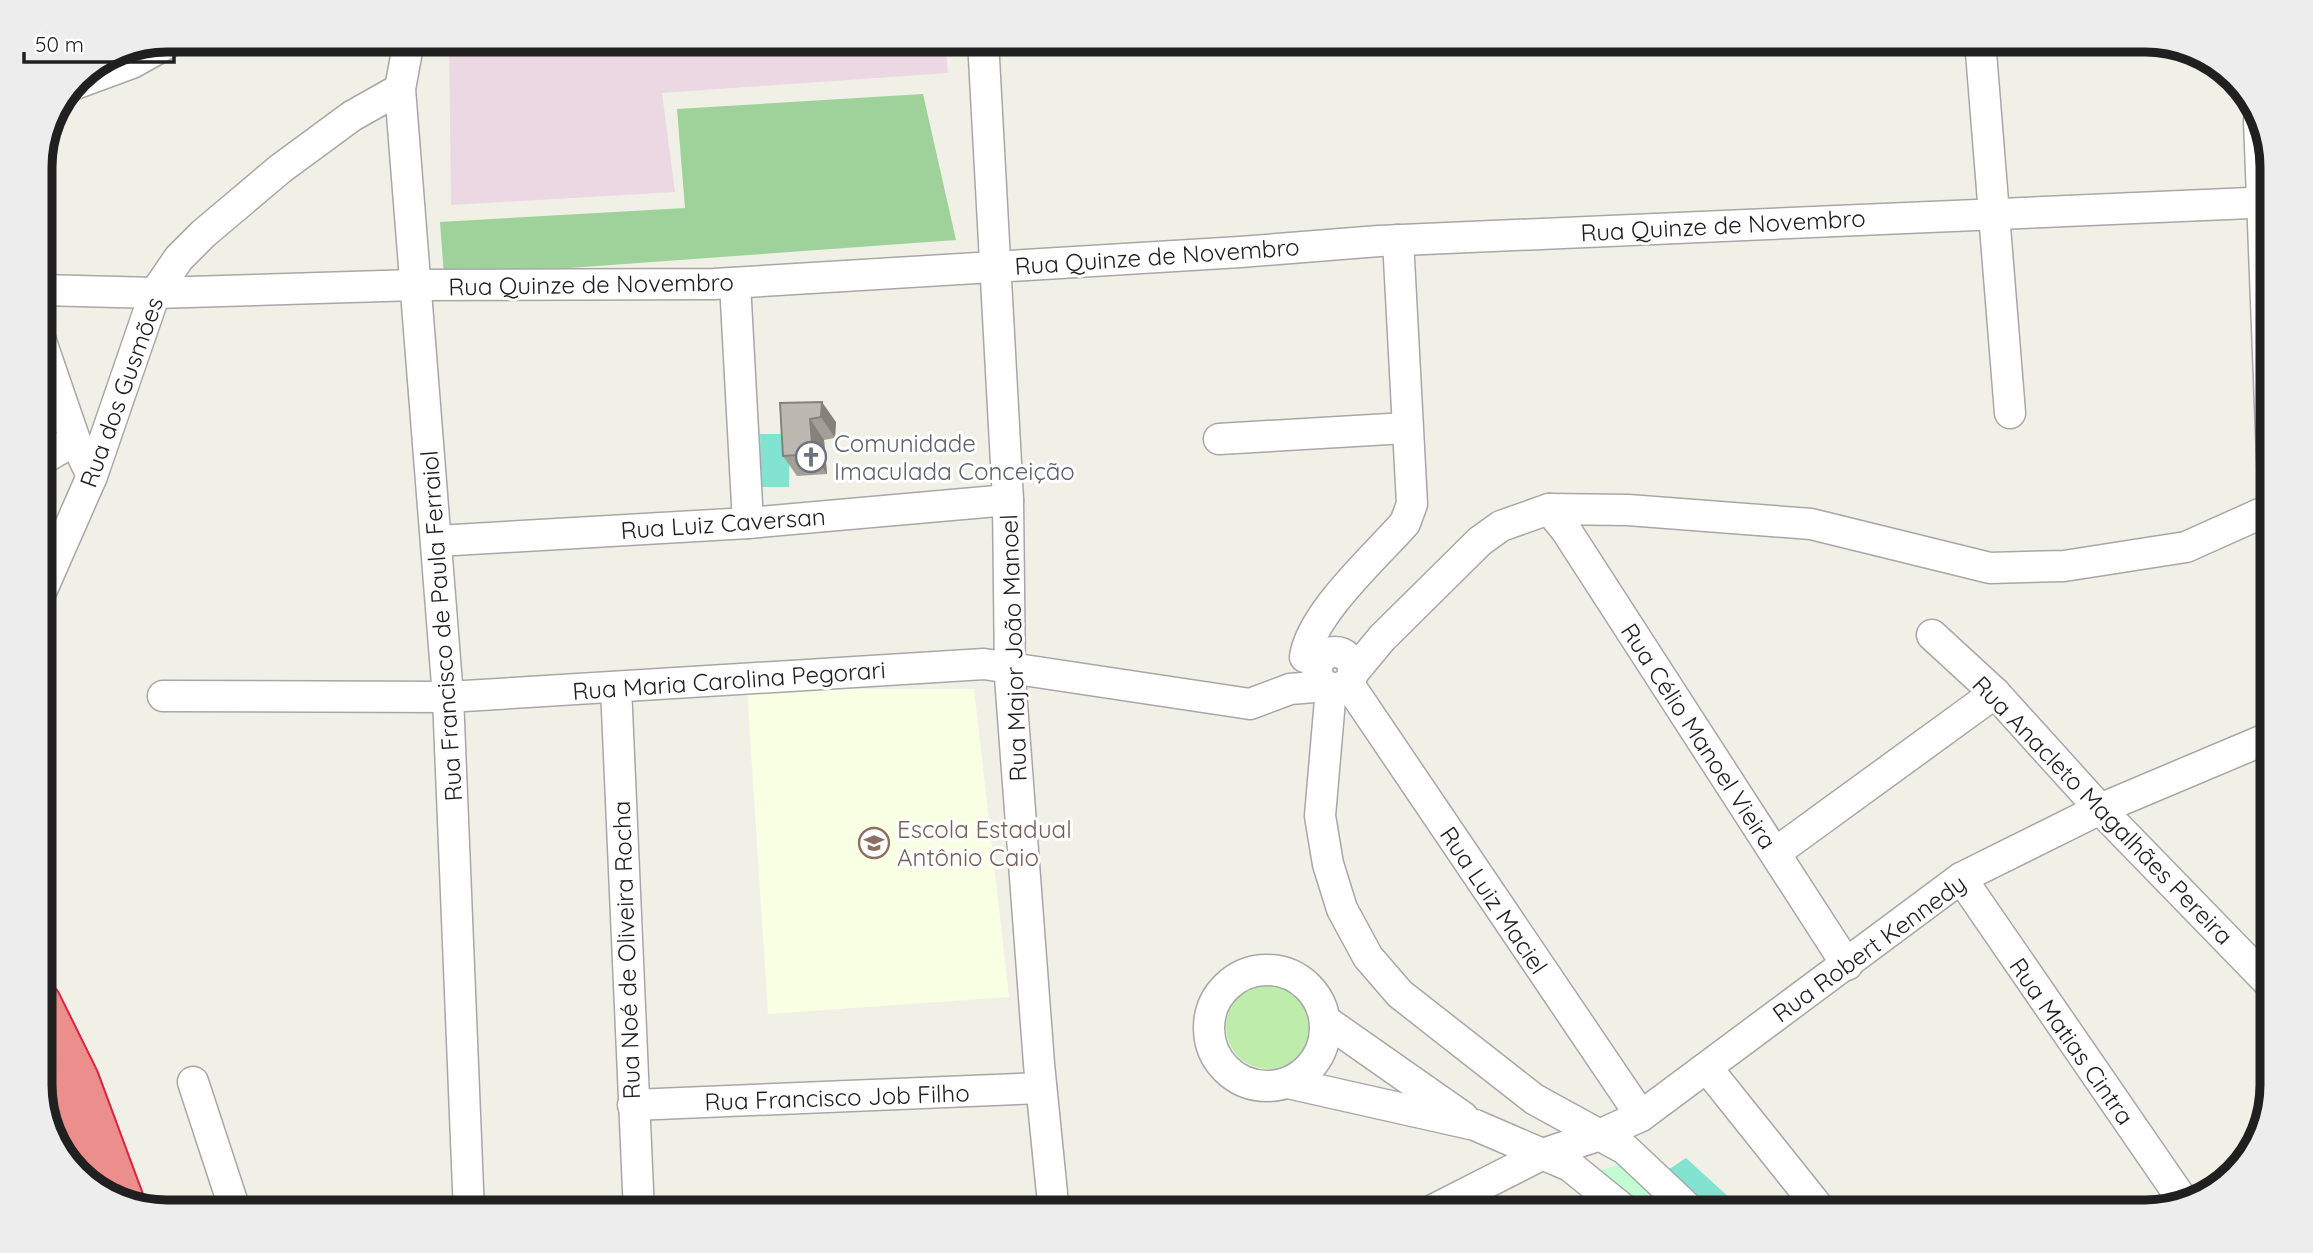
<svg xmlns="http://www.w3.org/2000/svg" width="2313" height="1253" font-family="Quicksand,sans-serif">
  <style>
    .industrial { fill: #ebd8e3 }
    .education { fill: #f9ffe2 }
    .grass { fill: #beedab }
    .forest { fill: #9fd29a }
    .park { fill: #c3fcd3 }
    .pitch { fill: #82e3d1 }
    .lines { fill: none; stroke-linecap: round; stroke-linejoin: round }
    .minor-casing { stroke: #a7a7a7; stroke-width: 33 }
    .highway-casing { stroke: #e2213c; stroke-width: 42 }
    .minor { stroke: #fff; stroke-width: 30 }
    .highway { stroke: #eb8e8c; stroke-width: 38 }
    .wall { fill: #a39f97 }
    .shaded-wall { fill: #85827b }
    .building { fill: #beb9b0; stroke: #85827b; stroke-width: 2 }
    .labels { text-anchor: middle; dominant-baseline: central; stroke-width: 6; stroke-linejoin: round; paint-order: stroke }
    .street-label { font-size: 24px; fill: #202020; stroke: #fff }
    .worship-label { font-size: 24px; fill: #5b616d; stroke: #fff; text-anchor: start }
    .education-label { font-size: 24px; fill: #785e54; stroke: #fff; text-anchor: start }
    .rim { fill: none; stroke: #202020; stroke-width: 9 }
  </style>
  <rect width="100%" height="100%" fill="#f1f0e7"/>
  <polygon class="industrial" points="449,40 945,40 948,73 662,93 675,192 451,205"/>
  <polygon class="education" points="747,689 974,689 1009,997 768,1014"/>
  <circle class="grass" cx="1268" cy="1027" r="42"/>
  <polygon class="forest" points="923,94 956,240 444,277 440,222 685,208 677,109"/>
  <polygon class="park" points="1627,1165 1682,1213 1641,1213 1591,1174 1613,1166"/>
  <g class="pitch">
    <polygon points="760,434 789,434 789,487 761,487"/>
    <polygon points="1686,1158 1732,1200 1719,1213 1707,1213 1665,1172"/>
  </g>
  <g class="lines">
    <g class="minor-casing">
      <g id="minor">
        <polyline points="409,40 400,89 448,697 469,1213"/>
        <polyline points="983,40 1008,500 1010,677 1039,1064 1054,1213"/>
        <polyline points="1980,40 2010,413"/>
        <polyline points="75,84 132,63 173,40"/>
        <polyline points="2259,120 2273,483"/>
        <polyline points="735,283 748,523"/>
        <polyline points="41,290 155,293 415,285 714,284 1240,252 1379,241 2273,202"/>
        <polyline points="41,341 75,440 92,476"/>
        <polyline points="1219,439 1406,428"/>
        <polyline points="41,460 75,440"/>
        <polyline points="1549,509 1566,530 1847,965"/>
        <polyline points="437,541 748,523 1008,500"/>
        <polyline points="41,592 92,476 155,293 179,258 203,234 280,169 352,116 400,89"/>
        <polyline points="1932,635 1995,693 2100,809 2273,987"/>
        <circle cx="1335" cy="670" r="18"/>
        <path d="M1305,657C1311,614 1375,557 1405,523L1412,504L1398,240"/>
        <polyline points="1353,673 1382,638 1480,541 1501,526 1549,509 1628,510 1811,524 1990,568 2064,566 2186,547 2273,508"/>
        <polyline points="1348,683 1641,1116"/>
        <polyline points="616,687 639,1213"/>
        <polyline points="1331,688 1320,816 1328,864 1342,909 1368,957 1400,994 1534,1099 1625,1149 1693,1213"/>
        <polyline points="163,696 448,697 984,664 1250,704 1290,689 1326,686"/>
        <polyline points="1775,853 1995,693"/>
        <polyline points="1961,878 2184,1202"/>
        <circle cx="1267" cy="1028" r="58"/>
        <polyline points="1326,1021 1463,1117"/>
        <polyline points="1707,1068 1823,1213"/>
        <polyline points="193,1082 236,1213"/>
        <polyline points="1288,1083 1475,1125 1570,1166 1628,1213"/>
        <polyline points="633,1105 1041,1088"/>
        <polyline points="1427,1213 1543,1154 1597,1136 1641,1116 1961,878 2100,809 2273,736"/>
      </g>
    </g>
    <g class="highway-casing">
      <g id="highway">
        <polyline points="41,1002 79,1079 125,1203"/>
        <polyline points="41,1064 87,1178"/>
      </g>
    </g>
    <use href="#minor" class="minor"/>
    <use href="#highway" class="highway"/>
  </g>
  <polygon class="wall" points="780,403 836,422 835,438 824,440 827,474 797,476 783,456"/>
  <g class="shaded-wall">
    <polygon points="822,402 836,422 835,438 821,417"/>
    <polygon points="810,419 824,440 827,474 813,454"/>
  </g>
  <polygon class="building" points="822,402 821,417 810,419 813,454 783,456 780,403"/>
  <defs>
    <g id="church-ring" transform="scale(1.575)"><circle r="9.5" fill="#fff" stroke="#6b7280" stroke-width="1.5"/><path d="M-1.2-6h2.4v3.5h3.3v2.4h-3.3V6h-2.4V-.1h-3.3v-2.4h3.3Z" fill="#6b7280"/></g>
    <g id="school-ring" transform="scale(1.575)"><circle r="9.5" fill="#fff" stroke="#8d6e63" stroke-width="1.5"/><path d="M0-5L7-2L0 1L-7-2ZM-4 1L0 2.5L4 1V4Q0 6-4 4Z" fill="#8d6e63"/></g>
  </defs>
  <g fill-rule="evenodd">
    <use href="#church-ring" x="811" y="457"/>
    <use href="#school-ring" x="874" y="843"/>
  </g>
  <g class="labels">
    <g class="street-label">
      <text transform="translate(1723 225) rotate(-3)">Rua Quinze de Novembro</text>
      <text transform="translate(1157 256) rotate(-4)">Rua Quinze de Novembro</text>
      <text transform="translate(591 284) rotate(-1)">Rua Quinze de Novembro</text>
      <text transform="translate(121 392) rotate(-70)">Rua dos Gusmões</text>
      <text transform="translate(723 523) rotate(-4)">Rua Luiz Caversan</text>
      <text transform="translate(441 626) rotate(-94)">Rua Francisco de Paula Ferraiol</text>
      <text transform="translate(1013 648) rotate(-92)">Rua Major João Manoel</text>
      <text transform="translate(729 680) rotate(-4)">Rua Maria Carolina Pegorari</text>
      <text transform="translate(1699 736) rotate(57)">Rua Célio Manoel Vieira</text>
      <text transform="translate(2103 810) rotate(46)">Rua Anacleto Magalhães Pereira</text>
      <text transform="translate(1494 900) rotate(56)">Rua Luiz Maciel</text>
      <text transform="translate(1869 948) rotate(-36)">Rua Robert Kennedy</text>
      <text transform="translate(626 950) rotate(-92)">Rua Noé de Oliveira Rocha</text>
      <text transform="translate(2072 1041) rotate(55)">Rua Matias Cintra</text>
      <text transform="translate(837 1097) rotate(-2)">Rua Francisco Job Filho</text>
    </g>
    <g class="worship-label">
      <text x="834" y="443">Comunidade<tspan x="834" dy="28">Imaculada Conceição</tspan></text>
    </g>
    <g class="education-label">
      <text x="897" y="829">Escola Estadual<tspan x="897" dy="28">Antônio Caio</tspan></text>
    </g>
  </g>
  <path d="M0 0H2313V1253H0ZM167 52H2145A115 115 0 0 1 2260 167V1085A115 115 0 0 1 2145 1200H167A115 115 0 0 1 52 1085V167A115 115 0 0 1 167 52Z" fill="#ededed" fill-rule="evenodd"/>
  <path class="rim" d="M167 52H2145A115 115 0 0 1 2260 167V1085A115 115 0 0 1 2145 1200H167A115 115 0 0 1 52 1085V167A115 115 0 0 1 167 52Z"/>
  <path d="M24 52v10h150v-10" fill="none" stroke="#202020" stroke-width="3.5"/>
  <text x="35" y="52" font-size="21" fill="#202020" stroke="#ffffff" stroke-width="5" paint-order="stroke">50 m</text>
</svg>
